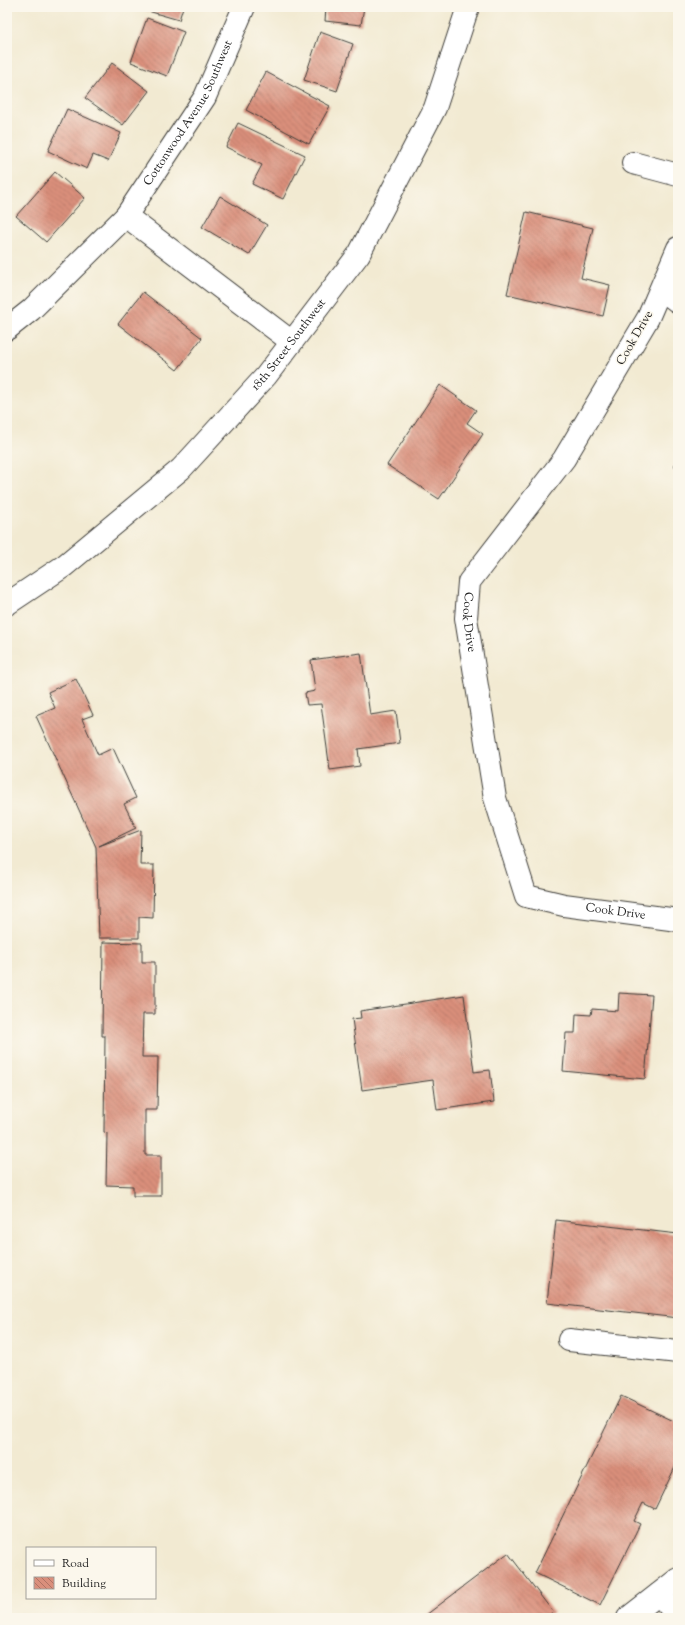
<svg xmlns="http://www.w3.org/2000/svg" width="685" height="1625" font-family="'Sorts Mill Goudy',serif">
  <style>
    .building { fill: url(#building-back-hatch) }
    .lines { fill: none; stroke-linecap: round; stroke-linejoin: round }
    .minor-casing { stroke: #3c3b37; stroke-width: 24 }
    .minor { stroke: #fff; stroke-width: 22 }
    .labels { text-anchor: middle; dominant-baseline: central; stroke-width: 3; stroke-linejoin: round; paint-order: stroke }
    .street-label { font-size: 12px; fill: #1c1c1c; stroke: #fbf7ec }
  </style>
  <defs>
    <pattern id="building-back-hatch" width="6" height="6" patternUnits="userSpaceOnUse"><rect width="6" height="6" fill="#da8f7c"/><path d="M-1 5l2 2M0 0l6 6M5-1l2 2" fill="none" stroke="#b07465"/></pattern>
  </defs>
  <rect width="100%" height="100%" fill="#fbf7ec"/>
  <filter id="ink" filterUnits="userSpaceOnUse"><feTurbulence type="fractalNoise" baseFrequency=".025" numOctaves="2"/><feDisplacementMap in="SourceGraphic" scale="8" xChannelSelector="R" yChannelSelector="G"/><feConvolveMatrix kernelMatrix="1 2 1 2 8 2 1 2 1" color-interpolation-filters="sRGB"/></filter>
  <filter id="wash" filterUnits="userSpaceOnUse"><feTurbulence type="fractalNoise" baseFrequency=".012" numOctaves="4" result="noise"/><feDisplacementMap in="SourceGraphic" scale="16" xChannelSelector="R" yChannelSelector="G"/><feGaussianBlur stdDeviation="0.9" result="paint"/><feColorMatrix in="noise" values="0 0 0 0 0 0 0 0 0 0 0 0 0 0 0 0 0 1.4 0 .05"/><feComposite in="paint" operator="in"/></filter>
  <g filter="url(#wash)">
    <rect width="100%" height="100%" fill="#f2ead2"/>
    <g id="blocks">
      <g class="building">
        <polygon points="134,7 183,7 179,20"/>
        <polygon points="326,7 364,7 361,25 325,21"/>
        <polygon points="147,18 184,32 167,76 131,62"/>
        <polygon points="320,32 353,44 337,91 304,80"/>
        <polygon points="112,63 149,91 123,125 85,98"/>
        <polygon points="266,72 330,106 309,144 246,110"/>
        <polygon points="67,109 121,133 108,161 93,155 87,169 48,151"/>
        <polygon points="238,123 305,155 283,199 252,184 262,165 226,147"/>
        <polygon points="55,172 85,198 46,242 16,216"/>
        <polygon points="220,196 267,225 249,255 202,227"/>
        <polygon points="526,212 593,228 581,278 610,285 603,316 507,294"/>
        <polygon points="143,292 202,338 177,370 118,324"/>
        <polygon points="440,385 476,410 467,423 483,434 439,499 387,465"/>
        <polygon points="678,456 678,467 674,466"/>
        <polygon points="361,653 370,715 396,711 400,743 358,749 360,766 330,770 321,704 307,705 305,693 315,691 311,660"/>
        <polygon points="76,679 93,715 82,719 98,755 113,748 136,798 124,804 136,828 99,846 141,830 140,865 154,865 153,918 139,917 139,938 99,938 96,847 36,716 55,708 48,692"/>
        <polygon points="103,942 142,943 142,962 155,962 155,1014 143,1014 142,1057 158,1057 157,1110 145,1110 145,1155 161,1155 161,1196 133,1196 133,1186 106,1185 107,1133 104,1132 105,1036 102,1036"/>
        <polygon points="619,993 652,995 645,1079 563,1071 566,1033 575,1033 576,1014 591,1015 592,1009 618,1011"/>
        <polygon points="464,995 474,1072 490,1070 494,1102 437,1110 433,1080 362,1090 352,1019 361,1018 360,1011"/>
        <polygon points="556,1220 678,1234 678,1318 547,1303"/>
        <polygon points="621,1396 678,1423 678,1461 655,1509 643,1503 634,1521 640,1524 600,1605 535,1573"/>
        <polygon points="508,1553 553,1612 545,1618 422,1618"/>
      </g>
    </g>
  </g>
  <g filter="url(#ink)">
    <use href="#blocks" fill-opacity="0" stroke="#3c3b37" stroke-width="1"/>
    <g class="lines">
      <g class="minor-casing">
        <g id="minor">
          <polyline points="633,163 678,175"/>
          <polyline points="126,216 292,342"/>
          <path id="s1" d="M678,248L648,318L564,459L469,582L466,618L495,798L526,896L564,905L678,920"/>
          <polyline points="661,289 678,302"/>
          <path id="s2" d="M7,329L31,310L126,216L205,97L244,7"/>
          <path id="s3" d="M7,604L64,566L181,469L266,376L359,254L435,108L468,7"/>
          <polyline points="569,1340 678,1352"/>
          <polyline points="659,1594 678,1617"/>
          <polyline points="628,1618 678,1579"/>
        </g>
      </g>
      <use href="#minor" class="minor"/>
    </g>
  </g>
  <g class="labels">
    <g class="street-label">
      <text stroke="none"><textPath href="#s2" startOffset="285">Cottonwood Avenue Southwest</textPath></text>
      <text transform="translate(635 338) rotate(-60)">Cook Drive</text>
      <text stroke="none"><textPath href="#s3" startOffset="385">18th Street Southwest</textPath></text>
      <text stroke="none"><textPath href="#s1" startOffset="436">Cook Drive</textPath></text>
      <text stroke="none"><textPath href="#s1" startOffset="808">Cook Drive</textPath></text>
    </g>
  </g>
  <rect width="685" height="1625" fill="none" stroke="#fbf7ec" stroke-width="24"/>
  <rect x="26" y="1547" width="130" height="52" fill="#fbf7ec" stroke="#a29f99"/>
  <rect x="34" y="1560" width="20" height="6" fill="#ffffff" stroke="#a29f99"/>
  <text x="62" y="1567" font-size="12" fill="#1c1c1c">Road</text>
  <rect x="34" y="1577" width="20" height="12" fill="url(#building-back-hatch)" stroke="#a29f99"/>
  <text x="62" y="1587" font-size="12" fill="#1c1c1c">Building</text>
</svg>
